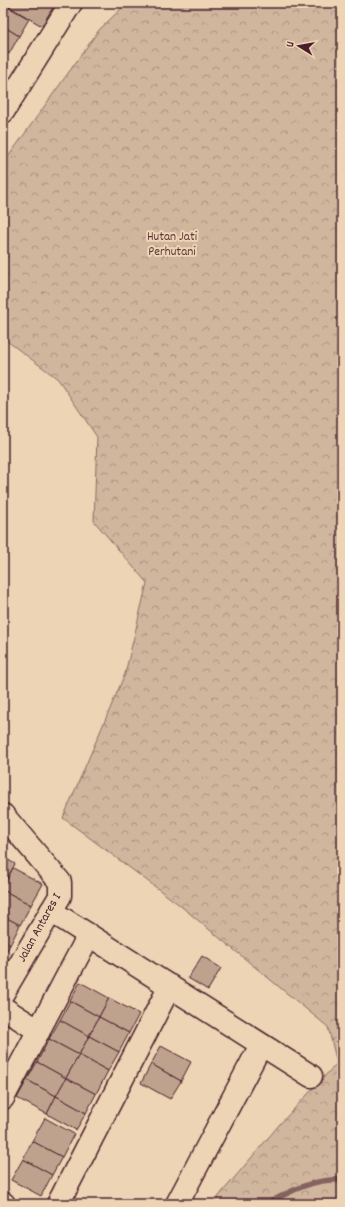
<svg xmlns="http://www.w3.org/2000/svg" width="345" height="1207" font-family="Dekko,sans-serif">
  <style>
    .forest { fill: url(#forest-crowns); stroke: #8e6a64 }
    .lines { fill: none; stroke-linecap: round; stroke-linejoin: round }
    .stream { stroke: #86625e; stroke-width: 5.5 }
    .building { fill: #bfa28e; stroke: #4a1f2b }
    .street-casing { stroke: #4a1f2b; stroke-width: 25 }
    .secondary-casing { stroke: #4a1f2b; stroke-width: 25 }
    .street { stroke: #ecd4b4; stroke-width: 22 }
    .secondary { stroke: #ecd4b4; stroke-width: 22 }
    .labels { text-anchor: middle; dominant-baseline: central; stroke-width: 4; stroke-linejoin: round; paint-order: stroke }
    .park-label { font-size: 13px; fill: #5e363c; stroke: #ecd4b4 }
    .street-label { font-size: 13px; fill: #4a1f2b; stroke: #ecd4b4 }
  </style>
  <defs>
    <pattern id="forest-crowns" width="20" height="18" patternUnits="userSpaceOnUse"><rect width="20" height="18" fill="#d1b69e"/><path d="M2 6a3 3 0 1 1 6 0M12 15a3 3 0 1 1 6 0" fill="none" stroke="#ac9381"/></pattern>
  </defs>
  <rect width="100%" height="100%" fill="#ecd4b4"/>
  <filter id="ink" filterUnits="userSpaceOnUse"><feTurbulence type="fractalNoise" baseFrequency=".025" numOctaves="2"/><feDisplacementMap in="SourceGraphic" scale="8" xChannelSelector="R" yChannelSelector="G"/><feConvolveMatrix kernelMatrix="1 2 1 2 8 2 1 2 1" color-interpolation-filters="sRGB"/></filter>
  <g filter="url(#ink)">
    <polygon class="forest" points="127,3 342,3 342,1204 214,1204 219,1196 279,1125 337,1063 328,1027 177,903 63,818 125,674 147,583 94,521 97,437 58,379 3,338 3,164 99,30"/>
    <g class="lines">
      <path class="stream" d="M267,1204C290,1191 315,1178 342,1180"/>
    </g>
    <g class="building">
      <polygon points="3,3 46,3 53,7 42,26"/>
      <polygon points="3,4 29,19 19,36 3,26"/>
      <polygon points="3,26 19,36 9,54 3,51"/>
      <polygon points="3,857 15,864 3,885"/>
      <polygon points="13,868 43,884 31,905 3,890 3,887"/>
      <polygon points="3,890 31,905 20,925 3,916"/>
      <polygon points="3,916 20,925 10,945 3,941"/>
      <polygon points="3,941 10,945 3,957"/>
      <polygon points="202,956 221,968 208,990 188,978"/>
      <polygon points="80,982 109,998 99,1017 70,1001"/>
      <polygon points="109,998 139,1014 129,1033 99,1017"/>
      <polygon points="70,1001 99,1017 89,1036 60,1020"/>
      <polygon points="99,1017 129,1033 119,1052 89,1036"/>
      <polygon points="60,1020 89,1036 79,1055 49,1039"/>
      <polygon points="89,1036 119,1052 108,1071 79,1055"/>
      <polygon points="49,1039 79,1055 66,1078 37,1062"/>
      <polygon points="161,1046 191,1062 181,1081 151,1064"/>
      <polygon points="79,1055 108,1071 96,1094 66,1078"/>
      <polygon points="37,1062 66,1078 56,1096 27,1080"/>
      <polygon points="151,1064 181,1081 170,1099 141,1083"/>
      <polygon points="66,1078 96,1094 86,1113 56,1096"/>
      <polygon points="27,1080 56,1096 47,1114 17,1098"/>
      <polygon points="56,1096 86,1113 76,1130 47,1114"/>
      <polygon points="45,1118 74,1134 62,1157 32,1141"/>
      <polygon points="32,1141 62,1157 52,1175 23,1159"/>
      <polygon points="23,1159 52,1175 41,1196 11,1180"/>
    </g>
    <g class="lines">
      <g class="street-casing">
        <g id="street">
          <polyline points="3,815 60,882 60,896 3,993"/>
          <polyline points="51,911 311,1076"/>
          <polyline points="3,1008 39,1031"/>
          <polyline points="3,1098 89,935"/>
          <polyline points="3,1203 4,1204"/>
          <polyline points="58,1204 170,986"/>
          <polyline points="177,1204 261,1045"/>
        </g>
      </g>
      <g class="secondary-casing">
        <polyline id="secondary" points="3,112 71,3"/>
      </g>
      <use href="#street" class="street"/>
      <use href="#secondary" class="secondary"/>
    </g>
  </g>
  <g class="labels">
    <g class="park-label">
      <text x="172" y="237">Hutan Jati<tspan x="172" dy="15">Perhutani</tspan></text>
    </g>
    <g class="street-label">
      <text transform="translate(40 928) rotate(-61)">Jalan Antares I</text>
    </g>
  </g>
  <rect width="345" height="1207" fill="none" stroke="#ecd4b4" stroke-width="16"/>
  <rect x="8" y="8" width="329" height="1191" fill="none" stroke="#4a1f2b" stroke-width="1.5" filter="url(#ink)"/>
  <g transform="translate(299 46) rotate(281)" stroke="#ecd4b4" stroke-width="3" paint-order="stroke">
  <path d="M0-3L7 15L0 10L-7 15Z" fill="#4a1f2b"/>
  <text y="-6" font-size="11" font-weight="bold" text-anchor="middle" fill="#4a1f2b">U</text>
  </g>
</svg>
